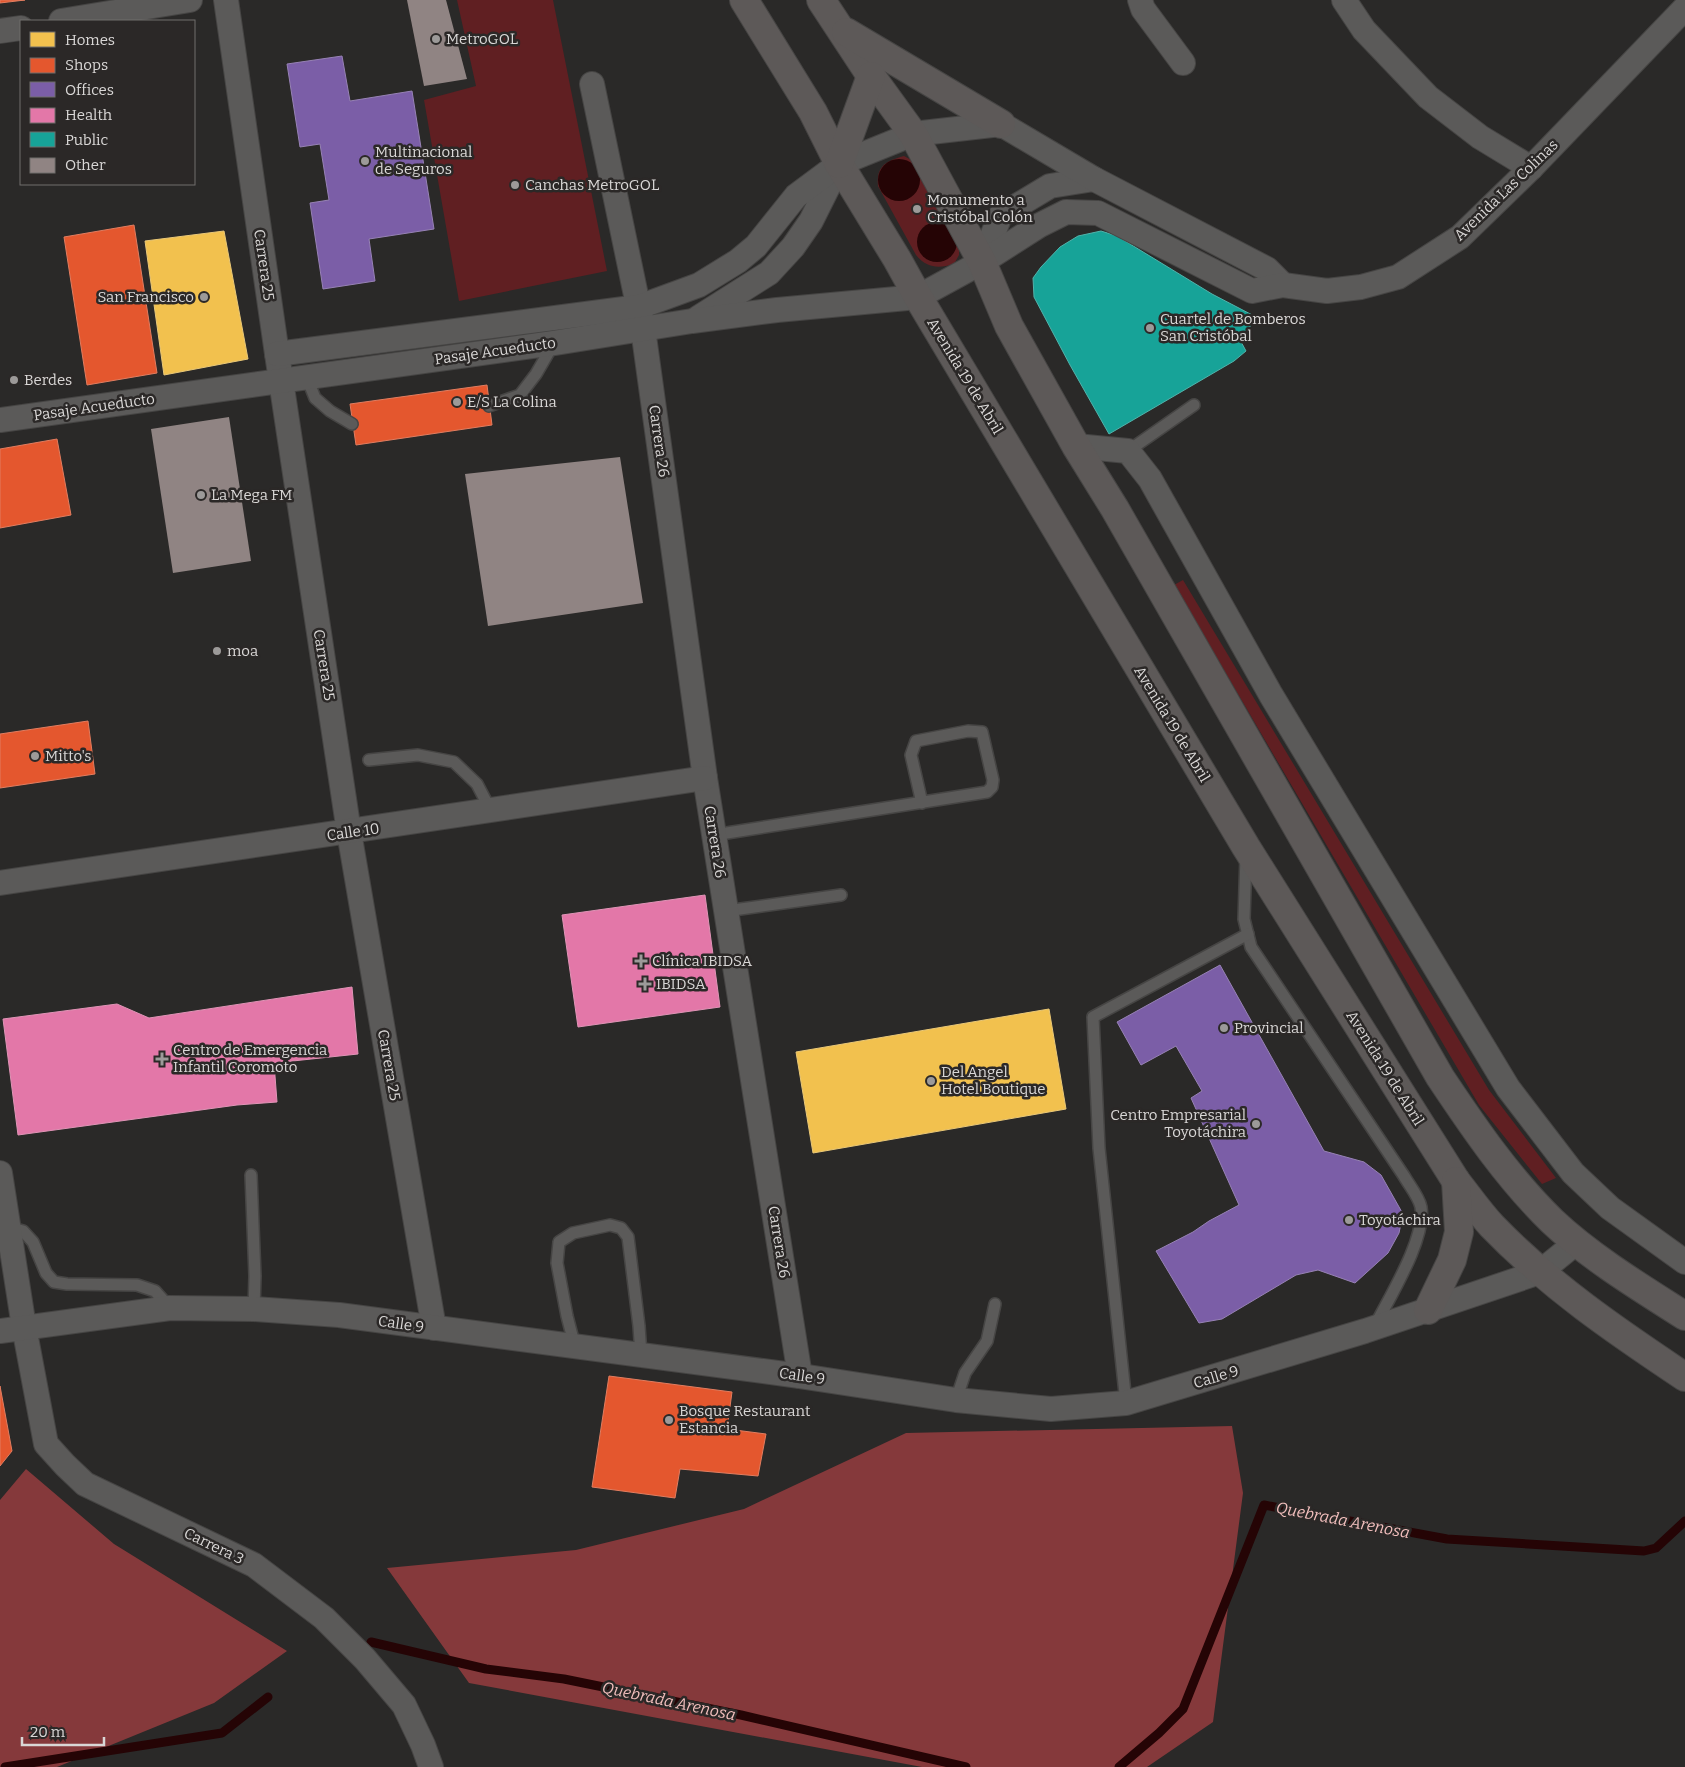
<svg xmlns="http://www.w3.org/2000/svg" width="1685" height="1767" font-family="Bitter,serif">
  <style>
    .green { fill: #601f22 }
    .forest { fill: #85393b }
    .water { fill: #250405 }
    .homes { fill: #f2c14e; stroke: #eac877 }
    .shops { fill: #e4572e; stroke: #e17d60 }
    .offices { fill: #7b5ea7; stroke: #9782b5 }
    .health { fill: #e377a8; stroke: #e094b6 }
    .public { fill: #17a398; stroke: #51b3ab }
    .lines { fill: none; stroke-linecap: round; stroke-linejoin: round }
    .stream { stroke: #250405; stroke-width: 9 }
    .building { fill: #908483 }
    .service-casing { stroke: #464544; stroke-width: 14 }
    .minor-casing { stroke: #464544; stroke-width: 26 }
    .secondary-casing { stroke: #464544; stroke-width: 30 }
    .service { stroke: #5b5a59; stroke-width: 11 }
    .minor { stroke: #5b5a59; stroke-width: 24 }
    .secondary { stroke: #5d5958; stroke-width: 28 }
    .poi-dot { fill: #9c9a99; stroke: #2b2827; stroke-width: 2 }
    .labels { text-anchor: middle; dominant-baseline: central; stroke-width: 5; stroke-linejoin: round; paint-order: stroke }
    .poi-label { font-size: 15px; fill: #d9d7d6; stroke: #2b2827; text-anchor: start }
    .street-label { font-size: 15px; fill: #d9d7d6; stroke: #2b2827 }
    .water-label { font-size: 16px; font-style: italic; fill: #f2bfbd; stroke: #2b2827 }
  </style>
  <rect width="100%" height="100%" fill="#2a2928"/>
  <g class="green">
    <polygon points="457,0 553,0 607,271 459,301 424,100 476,86"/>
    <path d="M904,156L915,162L959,243V255L954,264C938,269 927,268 916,255L878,186C876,166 886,161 904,156Z"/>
    <polygon points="1183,580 1489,1090 1556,1178 1542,1184 1479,1105 1174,585"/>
  </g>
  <g class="forest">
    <polygon points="1232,1426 1243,1493 1213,1722 1147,1767 922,1767 469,1683 387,1568 576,1550 744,1509 906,1433"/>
    <polygon points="26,1469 114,1544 287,1651 214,1703 57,1767 0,1767 0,1500"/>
  </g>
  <g class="water">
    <circle cx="899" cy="180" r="21"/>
    <circle cx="937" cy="242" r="20"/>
  </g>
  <g class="homes">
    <polygon points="224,231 248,359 164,375 145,241"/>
    <polygon points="1049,1009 1066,1109 813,1153 796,1052"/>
  </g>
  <g class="shops">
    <polygon points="0,0 25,0 0,3"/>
    <polygon points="134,225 157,373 87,385 64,237"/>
    <polygon points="487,385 492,425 356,445 350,404"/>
    <polygon points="57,439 71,515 0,528 0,449"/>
    <polygon points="88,721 95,774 0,788 0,734"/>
    <polygon points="609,1376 732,1392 727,1429 766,1434 758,1476 680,1469 675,1498 592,1487"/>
    <polygon points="0,1386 12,1451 0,1466"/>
  </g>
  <g class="offices">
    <polygon points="342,56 350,101 412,91 434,229 369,239 375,281 323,289 310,203 329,200 320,144 300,147 287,64"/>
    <polygon points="1220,965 1324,1151 1364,1162 1381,1175 1403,1214 1399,1233 1388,1253 1355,1283 1318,1270 1296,1275 1222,1319 1199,1323 1156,1251 1193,1232 1209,1221 1239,1205 1191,1098 1202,1091 1176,1046 1141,1065 1117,1022"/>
  </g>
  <g class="health">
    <polygon points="705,895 720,1007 578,1027 562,915"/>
    <polygon points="352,987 358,1054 274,1063 277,1102 237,1105 18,1135 3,1019 117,1004 149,1018"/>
  </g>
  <polygon class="public" points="1101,231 1117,236 1212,294 1258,318 1239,338 1246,351 1234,361 1109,434 1070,365 1034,297 1033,278 1041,267 1060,247 1078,236"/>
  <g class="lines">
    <g class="stream">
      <polyline points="371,1642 486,1669 564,1679 741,1715 966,1767"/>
      <polyline points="5,1767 222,1733 268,1697"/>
      <polyline points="1119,1767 1159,1733 1183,1709 1264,1505 1447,1539 1644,1551 1656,1548 1685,1521"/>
    </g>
  </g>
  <g class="building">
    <polygon points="407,0 446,0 467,79 424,86"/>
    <polygon points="229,417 251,561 173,573 151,429"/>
    <polygon points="620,457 643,603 488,626 465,474"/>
  </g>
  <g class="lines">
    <g class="service-casing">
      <g id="service">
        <polyline points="307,378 315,398 330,411 352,424"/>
        <polyline points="489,406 520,395 536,374 554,343"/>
        <polyline points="1128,451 1194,405"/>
        <polyline points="369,760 418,755 454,762 477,784 491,811"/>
        <path d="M714,835C805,820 896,807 987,792L992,787L993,780L982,732L968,731L916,741L911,755L922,803"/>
        <path d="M1246,856L1244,919L1251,947L1404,1176C1409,1185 1419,1197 1421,1207C1426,1239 1390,1296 1375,1326"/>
        <polyline points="726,911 841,895"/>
        <polyline points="251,1175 255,1276 254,1309"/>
        <polyline points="8,1227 23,1231 33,1242 46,1273 54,1282 67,1284 137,1285 155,1291 170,1308"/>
        <polyline points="575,1347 567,1316 557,1263 559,1242 573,1233 610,1225 621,1228 628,1237 639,1326 641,1355"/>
        <polyline points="956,1400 965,1373 987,1341 995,1304"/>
        <polyline points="1126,1403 1099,1148 1093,1017 1248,934"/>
      </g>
    </g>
    <g class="minor-casing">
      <g id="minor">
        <polyline points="226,0 277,354 349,832 434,1328"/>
        <polyline points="1140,0 1143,9 1183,63"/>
        <polyline points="1344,0 1364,30 1428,97 1480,137 1531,168"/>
        <polyline points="61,21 190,0"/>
        <polyline points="0,31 21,28"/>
        <polyline points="592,84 643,329 705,778 800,1376"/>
        <polyline points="982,262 1000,216 1050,186 1094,179"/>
        <polyline points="698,318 769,273 793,247 811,221 837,169"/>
        <polyline points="277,354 639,307 699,285 738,261 756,246 796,196 839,164 913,134 1001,124 1094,179 1267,269 1283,285"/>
        <polyline points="0,420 554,343 692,321 777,310 918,297 982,262 1040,225 1066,212 1098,213 1252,291 1283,285 1327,291 1361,287 1398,277 1460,237 1531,168 1685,8"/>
        <polyline points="1076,446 1128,451 1150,479 1271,695 1508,1088 1573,1173 1610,1208 1685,1262"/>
        <polyline points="0,883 705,778"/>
        <polyline points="0,1173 24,1327 46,1444 65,1465 85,1484 254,1565 324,1618 365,1659 404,1705 423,1745 431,1767"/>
        <polyline points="0,1331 170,1308 254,1309 339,1315 800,1376 956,1400 1051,1409 1126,1403 1365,1331 1540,1272 1577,1242"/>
      </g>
    </g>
    <g class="secondary-casing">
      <g id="secondary">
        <path d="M744,0L813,112L839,164L897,259L918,297L1246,847L1456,1181C1468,1196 1479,1212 1492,1226C1550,1286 1616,1331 1685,1377"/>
        <path d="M821,0L871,76L913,134L982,262L1009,326L1076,446L1115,509L1440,1077C1474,1128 1508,1178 1552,1221C1590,1257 1641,1288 1685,1316"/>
        <polyline points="846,32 1001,124"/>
        <polyline points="839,164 871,76"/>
        <polyline points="1428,1310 1452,1260 1459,1232 1456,1181"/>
      </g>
    </g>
    <use href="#service" class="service"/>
    <use href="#minor" class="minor"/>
    <use href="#secondary" class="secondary"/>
  </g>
  <g class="poi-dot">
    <circle cx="436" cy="39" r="5"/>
    <circle cx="365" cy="161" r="5"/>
    <circle cx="515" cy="185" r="5"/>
    <circle cx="917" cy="209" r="5"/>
    <circle cx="204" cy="297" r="5"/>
    <circle cx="1150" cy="328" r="5"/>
    <circle cx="14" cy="380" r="5"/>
    <circle cx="457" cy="402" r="5"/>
    <circle cx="201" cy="495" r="5"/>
    <circle cx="217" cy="651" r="5"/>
    <circle cx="35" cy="756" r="5"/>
    <path d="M638.5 953.5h5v5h5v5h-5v5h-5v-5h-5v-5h5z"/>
    <path d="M642.5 976.5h5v5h5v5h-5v5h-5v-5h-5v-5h5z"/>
    <circle cx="1224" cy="1028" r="5"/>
    <path d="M159.5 1051.5h5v5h5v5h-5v5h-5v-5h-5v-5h5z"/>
    <circle cx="931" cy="1081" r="5"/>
    <circle cx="1256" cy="1124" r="5"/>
    <circle cx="1349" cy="1220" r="5"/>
    <circle cx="669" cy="1420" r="5"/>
  </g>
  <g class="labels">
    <g class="poi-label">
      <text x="446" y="39">MetroGOL</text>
      <text x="375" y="152">Multinacional<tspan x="375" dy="17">de Seguros</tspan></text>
      <text x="525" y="185">Canchas MetroGOL</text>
      <text x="927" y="200">Monumento a<tspan x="927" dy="17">Cristóbal Colón</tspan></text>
      <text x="194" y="297" text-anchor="end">San Francisco</text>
      <text x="1160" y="319">Cuartel de Bomberos<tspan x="1160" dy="17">San Cristóbal</tspan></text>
      <text x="24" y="380">Berdes</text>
      <text x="467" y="402">E/S La Colina</text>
      <text x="211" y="495">La Mega FM</text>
      <text x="227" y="651">moa</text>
      <text x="45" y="756">Mitto's</text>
      <text x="652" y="961">Clínica IBIDSA</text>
      <text x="656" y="984">IBIDSA</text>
      <text x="1234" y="1028">Provincial</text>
      <text x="173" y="1050">Centro de Emergencia<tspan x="173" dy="17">Infantil Coromoto</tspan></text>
      <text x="941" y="1072">Del Angel<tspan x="941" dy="17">Hotel Boutique</tspan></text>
      <text x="1246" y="1115" text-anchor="end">Centro Empresarial<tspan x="1246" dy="17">Toyotáchira</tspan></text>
      <text x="1359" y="1220">Toyotáchira</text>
      <text x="679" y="1411">Bosque Restaurant<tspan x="679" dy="17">Estancia</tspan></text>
    </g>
    <g class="street-label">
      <text transform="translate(1506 190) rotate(-44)">Avenida Las Colinas</text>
      <text transform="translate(264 265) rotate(82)">Carrera 25</text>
      <text transform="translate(495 351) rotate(-8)">Pasaje Acueducto</text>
      <text transform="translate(965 376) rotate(59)">Avenida 19 de Abril</text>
      <text transform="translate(94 407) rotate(-8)">Pasaje Acueducto</text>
      <text transform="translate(659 441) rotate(82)">Carrera 26</text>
      <text transform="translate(324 665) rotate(81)">Carrera 25</text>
      <text transform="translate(1172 724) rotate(59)">Avenida 19 de Abril</text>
      <text transform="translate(353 832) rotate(-8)">Calle 10</text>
      <text transform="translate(715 842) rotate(81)">Carrera 26</text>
      <text transform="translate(389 1065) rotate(80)">Carrera 25</text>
      <text transform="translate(1385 1068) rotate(58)">Avenida 19 de Abril</text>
      <text transform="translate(779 1242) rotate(81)">Carrera 26</text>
      <text transform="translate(401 1324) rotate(8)">Calle 9</text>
      <text transform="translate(802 1376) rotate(8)">Calle 9</text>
      <text transform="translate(1216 1377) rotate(-17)">Calle 9</text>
      <text transform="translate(214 1546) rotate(26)">Carrera 3</text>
    </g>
    <g class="water-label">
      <text transform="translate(1343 1520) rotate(11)">Quebrada Arenosa</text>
      <text transform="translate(669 1701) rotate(12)">Quebrada Arenosa</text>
    </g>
  </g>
  <rect x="20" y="20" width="175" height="165" fill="#2b2827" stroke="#716e6d"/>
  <rect x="30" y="32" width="25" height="15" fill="#f2c14e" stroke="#716e6d"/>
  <text x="65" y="45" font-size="15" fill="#d9d7d6">Homes</text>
  <rect x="30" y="58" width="25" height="15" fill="#e4572e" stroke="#716e6d"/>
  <text x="65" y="70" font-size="15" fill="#d9d7d6">Shops</text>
  <rect x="30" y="82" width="25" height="15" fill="#7b5ea7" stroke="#716e6d"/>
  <text x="65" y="95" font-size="15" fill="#d9d7d6">Offices</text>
  <rect x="30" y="108" width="25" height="15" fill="#e377a8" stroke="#716e6d"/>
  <text x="65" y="120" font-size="15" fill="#d9d7d6">Health</text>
  <rect x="30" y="132" width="25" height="15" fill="#17a398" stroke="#716e6d"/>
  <text x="65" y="145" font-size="15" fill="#d9d7d6">Public</text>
  <rect x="30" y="158" width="25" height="15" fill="#908483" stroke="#716e6d"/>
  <text x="65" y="170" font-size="15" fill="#d9d7d6">Other</text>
  <path d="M22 1737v8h82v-8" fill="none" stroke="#d9d7d6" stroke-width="2.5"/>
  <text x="30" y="1737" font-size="15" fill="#d9d7d6" stroke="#2b2827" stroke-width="4" paint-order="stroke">20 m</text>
</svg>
